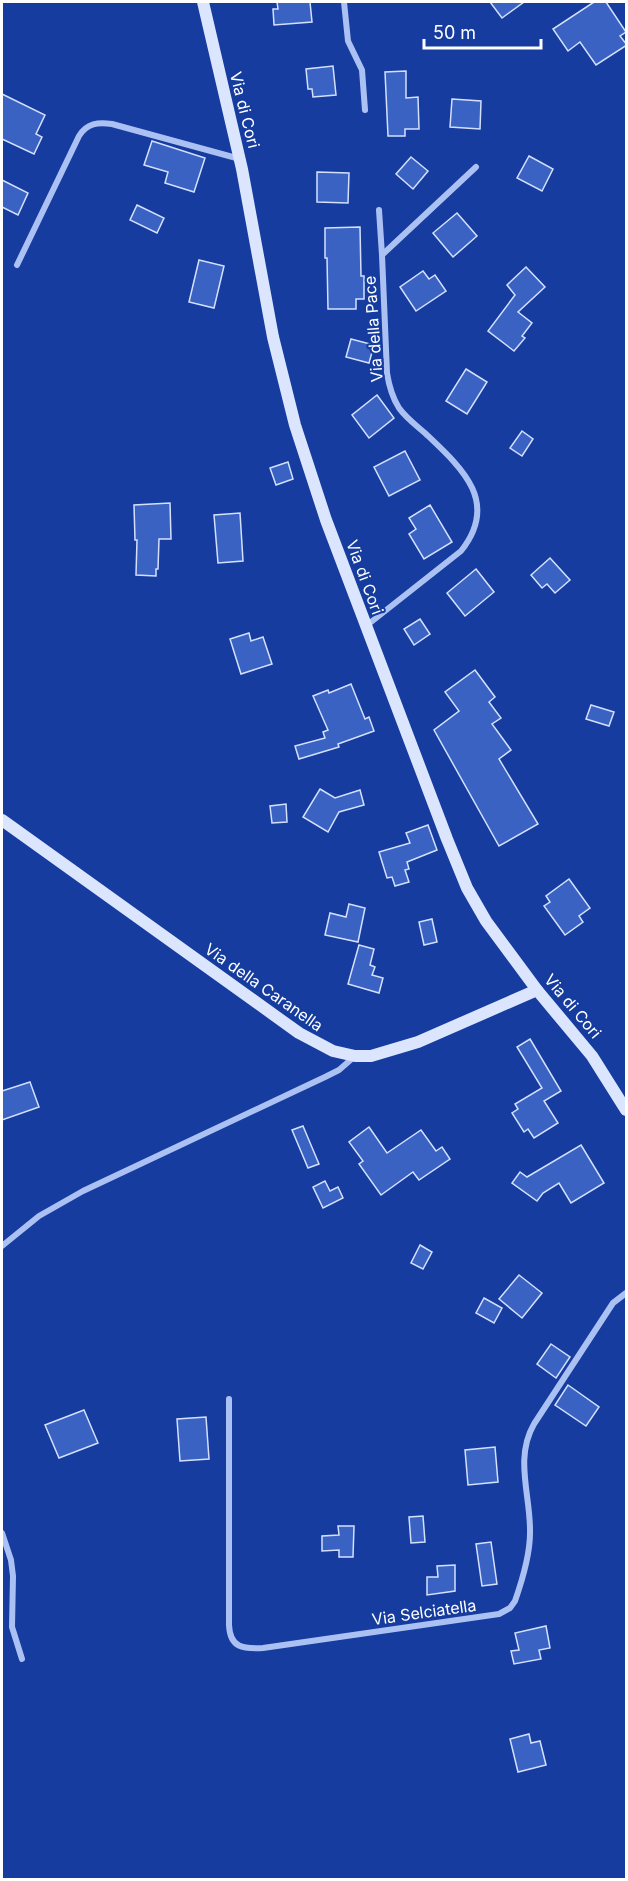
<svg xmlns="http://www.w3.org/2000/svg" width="628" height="1881" font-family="Inter,sans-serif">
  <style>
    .building { fill: #3962c3; stroke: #d4e0fd; stroke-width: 1.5 }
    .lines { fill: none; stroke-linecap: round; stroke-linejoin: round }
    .street { stroke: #acc1f3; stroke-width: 6 }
    .secondary { stroke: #dbe5fd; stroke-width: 12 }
    .labels { text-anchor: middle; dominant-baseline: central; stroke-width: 4.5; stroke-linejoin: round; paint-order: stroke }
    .street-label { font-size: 16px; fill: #fff; stroke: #153c9e }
  </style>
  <rect width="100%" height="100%" fill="#153c9e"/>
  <g class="building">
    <polygon points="277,2 310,2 312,22 274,25 273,9 278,9"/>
    <polygon points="490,2 524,2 502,18"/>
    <polygon points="594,2 606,2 626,32 620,36 627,45 596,65 580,42 568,51 553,29"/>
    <polygon points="333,66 336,95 313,97 312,89 308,89 306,69"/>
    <polygon points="406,71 406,98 418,97 419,129 405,129 405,136 388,136 385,72"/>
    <polygon points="2,94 45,115 36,134 42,137 34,154 2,139"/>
    <polygon points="452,99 481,101 480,129 450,127"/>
    <polygon points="152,141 205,158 194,192 165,183 168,172 144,165"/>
    <polygon points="529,156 553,169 542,191 517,178"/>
    <polygon points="411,157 428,171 413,189 396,174"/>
    <polygon points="317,172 349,173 348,203 317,202"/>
    <polygon points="2,180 28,193 18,215 2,207"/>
    <polygon points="137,205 164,218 157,233 130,220"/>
    <polygon points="457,213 477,236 453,257 433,233"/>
    <polygon points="360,227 361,276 364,276 364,299 356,299 356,309 328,309 327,258 325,258 325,228"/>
    <polygon points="199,260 224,266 214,308 189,302"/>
    <polygon points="526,267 545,287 518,312 532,323 522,336 525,338 514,351 488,331 515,295 507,285"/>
    <polygon points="423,271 429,279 435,275 446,291 416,311 400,287"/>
    <polygon points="351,339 374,345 369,363 346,357"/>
    <polygon points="466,369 487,382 467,414 446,401"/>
    <polygon points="377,395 394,418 369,438 352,415"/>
    <polygon points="522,431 533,439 522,456 510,448"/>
    <polygon points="405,451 420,480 389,496 374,467"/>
    <polygon points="288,462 293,479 276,485 270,468"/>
    <polygon points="170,503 171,539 159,539 158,569 156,569 156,576 136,575 137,540 135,540 134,505"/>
    <polygon points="430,505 452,542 424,559 409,534 416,529 409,518"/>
    <polygon points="240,513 243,561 218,563 214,515"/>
    <polygon points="550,558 570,580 555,593 547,584 542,588 531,575"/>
    <polygon points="476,569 494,592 465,616 447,593"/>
    <polygon points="420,619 430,634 414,645 404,629"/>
    <polygon points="249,633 251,641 263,637 272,664 241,674 230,639"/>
    <polygon points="475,670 495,697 489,702 501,718 492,724 511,750 499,759 538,824 499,846 434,730 459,711 445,692"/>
    <polygon points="351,684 365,719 369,717 374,731 338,744 339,747 299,759 295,746 325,738 323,732 328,730 313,696 328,690 329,693"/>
    <polygon points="591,705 614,712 609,726 586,719"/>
    <polygon points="320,789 335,798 360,790 364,805 339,812 328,832 303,817"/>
    <polygon points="286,804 287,822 272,823 270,806"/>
    <polygon points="428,825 437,850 407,862 409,869 405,870 409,882 395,886 392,877 387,878 379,852 410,843 406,833"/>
    <polygon points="569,879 590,908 579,916 583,922 565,935 544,906 550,902 546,896"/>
    <polygon points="349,904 365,908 358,942 325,935 330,913 346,917"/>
    <polygon points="432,919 437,942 424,945 419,922"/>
    <polygon points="359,945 374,949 370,965 375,967 372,975 383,978 379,993 348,984"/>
    <polygon points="530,1039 561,1091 544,1101 558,1123 534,1138 528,1129 524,1132 512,1113 518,1109 515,1104 542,1088 517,1047"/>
    <polygon points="30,1082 39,1107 2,1120 2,1091"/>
    <polygon points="303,1126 319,1164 308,1168 292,1130"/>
    <polygon points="369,1127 387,1153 421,1130 436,1151 442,1147 450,1159 419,1180 413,1172 381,1195 359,1164 363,1161 349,1142"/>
    <polygon points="581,1145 604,1183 571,1203 559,1183 543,1193 537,1201 512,1183 520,1172 527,1177"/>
    <polygon points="325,1181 330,1191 338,1187 343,1198 323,1208 313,1187"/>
    <polygon points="420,1245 432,1252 423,1269 411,1263"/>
    <polygon points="519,1275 542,1293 522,1318 499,1299"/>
    <polygon points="484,1298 502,1308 494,1323 476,1313"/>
    <polygon points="551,1344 570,1357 556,1378 537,1364"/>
    <polygon points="568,1385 599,1407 586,1426 555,1405"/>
    <polygon points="84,1410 98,1443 59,1458 45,1425"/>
    <polygon points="206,1417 209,1459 180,1461 177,1419"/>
    <polygon points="495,1447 498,1482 468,1485 465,1450"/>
    <polygon points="423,1516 425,1542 411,1543 409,1517"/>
    <polygon points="338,1526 354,1526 353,1557 339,1557 339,1550 322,1551 322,1536 339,1535"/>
    <polygon points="491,1542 497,1584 482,1586 476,1544"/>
    <polygon points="455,1565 455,1591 427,1595 427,1577 438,1577 437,1566"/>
    <polygon points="546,1626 550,1648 539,1650 541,1659 514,1664 511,1651 519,1650 515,1633"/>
    <polygon points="529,1734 531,1743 540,1741 546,1765 518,1772 510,1739"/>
  </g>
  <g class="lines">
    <g class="street">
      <polyline points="344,2 348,41 362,70 365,110"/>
      <polyline points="379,210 382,255"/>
      <path d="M17,265L79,136C87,123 98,122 112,124L240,159"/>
      <path d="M366,626L461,551C500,502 462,468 426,434C417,426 406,418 399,408C392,397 389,386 387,373L382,255L476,167"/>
      <polyline points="2,1246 39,1216 83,1191 325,1077 339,1070 355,1056"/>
      <path d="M229,1399V1625C230,1648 243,1649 263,1648L499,1614L510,1608L515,1601C522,1581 530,1555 530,1533C531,1496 514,1459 534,1424L613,1303L626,1293"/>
      <polyline points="2,1533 11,1560 13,1576 12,1627 22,1659"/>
    </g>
    <g class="secondary">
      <polyline points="203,2 242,169 273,337 295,425 326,520 447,839 467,888 486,921 537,990 592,1056 626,1110"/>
      <polyline points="2,820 299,1033 333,1051 355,1056 371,1056 418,1042 537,990"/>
    </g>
  </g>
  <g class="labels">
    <g class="street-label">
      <text transform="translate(245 110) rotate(76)">Via di Cori</text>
      <text transform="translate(373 329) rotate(-94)">Via della Pace</text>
      <text transform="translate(365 577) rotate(70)">Via di Cori</text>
      <text transform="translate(264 987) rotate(35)">Via della Caranella</text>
      <text transform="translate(573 1006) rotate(50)">Via di Cori</text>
      <text transform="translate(424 1612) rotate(-8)">Via Selciatella</text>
    </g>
  </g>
  <rect width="628" height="1881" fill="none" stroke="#ffffff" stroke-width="6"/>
  <path d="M424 39v9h117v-9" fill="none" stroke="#ffffff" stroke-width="3"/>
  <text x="433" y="39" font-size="18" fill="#ffffff" stroke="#153c9e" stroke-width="4.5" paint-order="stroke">50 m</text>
</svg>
